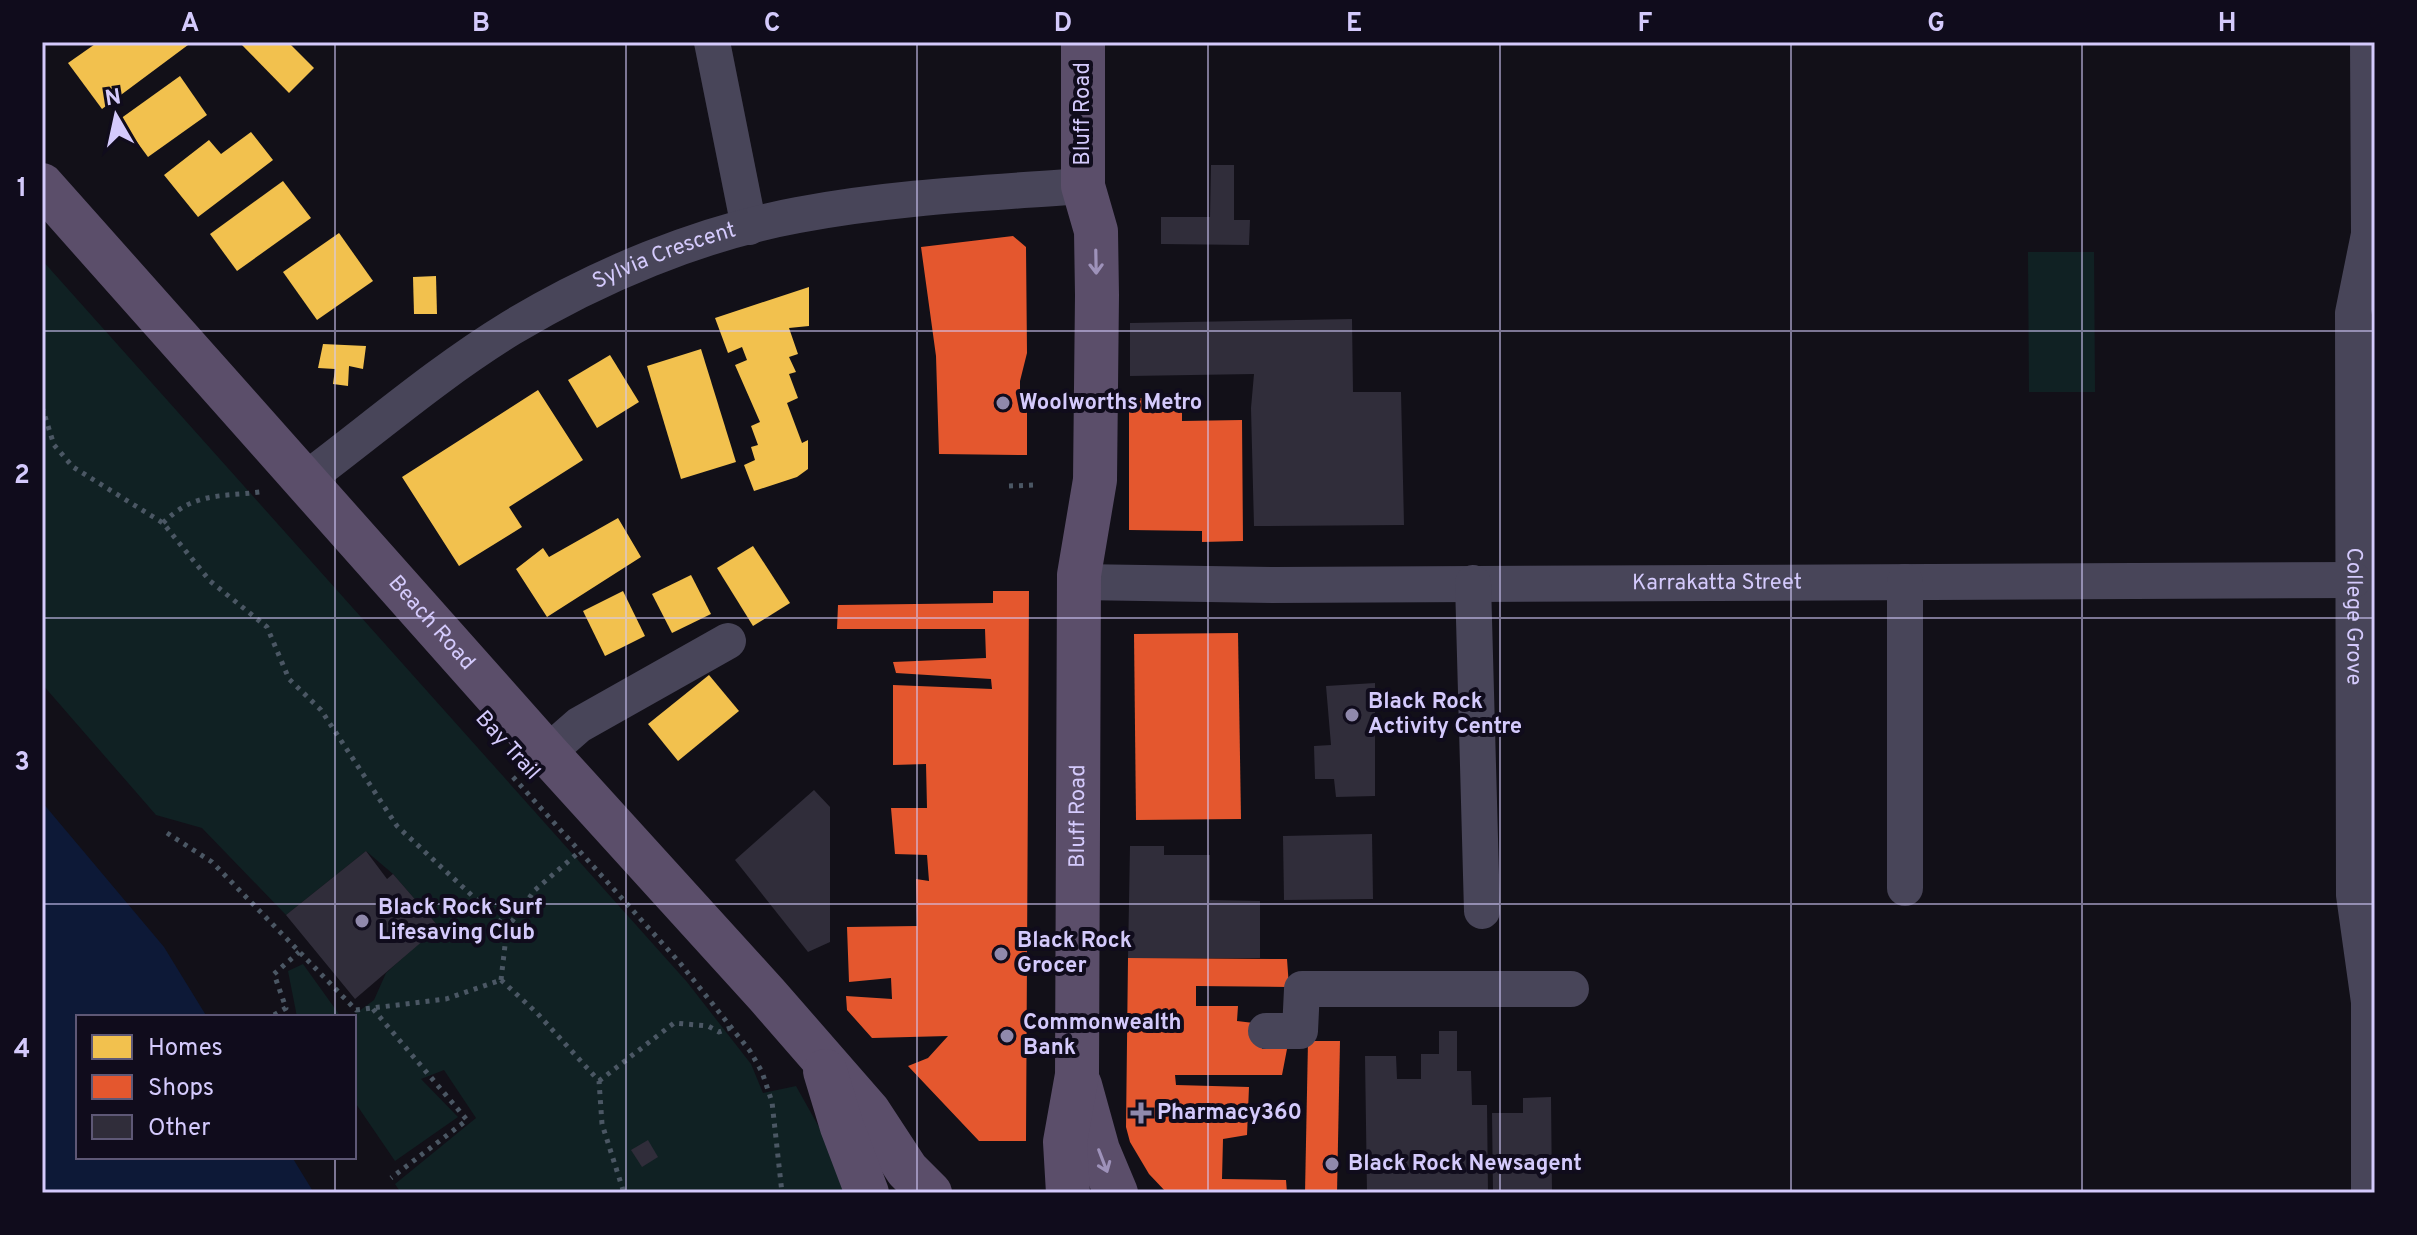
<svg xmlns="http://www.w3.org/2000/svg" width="2417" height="1235" font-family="Overpass,sans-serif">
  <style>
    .green { fill: #102123 }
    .water { fill: #0d1937 }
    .homes { fill: #f2c14e }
    .shops { fill: #e4572e }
    .building { fill: #302d3a }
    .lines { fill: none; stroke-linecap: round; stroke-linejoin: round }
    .path { stroke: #4b5764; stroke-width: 5; stroke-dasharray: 4 6; stroke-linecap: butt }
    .minor { stroke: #484559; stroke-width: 36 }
    .major { stroke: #5b4e6a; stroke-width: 44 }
    .oneway { stroke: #9e92ba }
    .grid { fill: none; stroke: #d4cafc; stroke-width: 2; stroke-opacity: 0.55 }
    .poi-dot { fill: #9089ac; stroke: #100c1c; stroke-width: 3 }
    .labels { text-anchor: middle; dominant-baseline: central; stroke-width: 8; stroke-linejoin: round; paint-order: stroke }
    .street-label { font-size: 22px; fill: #d4cafc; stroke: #100c1c }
    .poi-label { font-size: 22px; font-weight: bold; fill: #d4cafc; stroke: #100c1c; text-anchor: start }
    .neatline { fill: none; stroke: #d4cafc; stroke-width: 3 }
    .grid-label { font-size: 26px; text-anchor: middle; font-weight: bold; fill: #d4cafc }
  </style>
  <rect width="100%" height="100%" fill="#121018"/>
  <g class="green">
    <polygon points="2028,252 2094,252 2095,392 2029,392"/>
    <polygon points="42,260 687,982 751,1064 763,1093 796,1086 829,1145 846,1193 401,1193 395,1184 476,1118 444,1070 421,1079 458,1117 395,1161 354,1101 351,1017 374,1000 386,973 438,926 393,874 366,851 286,915 202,828 156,815 42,684"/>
    <polygon points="303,964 341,1017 297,1017 288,971"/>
  </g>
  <polygon class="water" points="42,802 164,947 207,1017 78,1017 78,1157 292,1157 314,1193 42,1193"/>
  <g class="homes">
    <polygon points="98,42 192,42 102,109 68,63"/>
    <polygon points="239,42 288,42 314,68 289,93"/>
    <polygon points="180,76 207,115 148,157 120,119"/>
    <polygon points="251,132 273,160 198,217 164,175 209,140 221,154"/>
    <polygon points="283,181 311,218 237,271 210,234"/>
    <polygon points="339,233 373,281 317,320 283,272"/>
    <polygon points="436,276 437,314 414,314 413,277"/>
    <polygon points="809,287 809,326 789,328 798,354 789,357 796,372 789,374 798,398 787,403 802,443 808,440 808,469 797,477 754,491 744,465 755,460 751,447 758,445 751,426 760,422 735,365 747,360 742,347 728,353 715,318"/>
    <polygon points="323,344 366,346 363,369 349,366 348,386 333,384 335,369 318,368"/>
    <polygon points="701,349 736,462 681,479 647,366"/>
    <polygon points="610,355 639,402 597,428 568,380"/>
    <polygon points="538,390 583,460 509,507 522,527 459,566 402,477"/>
    <polygon points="618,518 641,557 547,617 516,569 543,548 549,557"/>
    <polygon points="753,546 790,603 753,626 717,568"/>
    <polygon points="691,575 711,614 672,633 652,594"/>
    <polygon points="623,591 645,636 605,656 583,611"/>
    <polygon points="709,675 739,711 678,761 648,724"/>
  </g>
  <g class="shops">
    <polygon points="1013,236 1026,247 1027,353 1020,381 1020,410 1027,411 1027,455 939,454 936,356 921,247"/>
    <polygon points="1129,398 1174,398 1182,404 1182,421 1242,420 1243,541 1202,542 1202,531 1129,530"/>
    <polygon points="993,591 1029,591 1026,1141 979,1141 908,1066 928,1058 948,1036 872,1038 847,1010 846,996 892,999 891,978 849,982 847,927 917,926 916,879 929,881 927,855 895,854 891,808 927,808 926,764 893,765 893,685 992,689 991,679 896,673 893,662 986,658 985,629 837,629 838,605 993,603"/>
    <polygon points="1238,633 1241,819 1136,820 1134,634"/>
    <polygon points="1128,958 1287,959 1289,987 1196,986 1196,1006 1238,1006 1237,1021 1262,1024 1262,1049 1287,1049 1282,1075 1175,1075 1176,1085 1249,1087 1247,1135 1223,1139 1222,1179 1286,1180 1287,1193 1167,1193 1149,1174 1130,1142 1126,1127"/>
    <polygon points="1308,1041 1340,1041 1337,1193 1305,1193"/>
  </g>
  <g class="building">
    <polygon points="1211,165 1234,165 1234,220 1250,220 1249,245 1161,244 1161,217 1210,217"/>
    <polygon points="1352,319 1353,392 1401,392 1404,525 1254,526 1251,408 1254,374 1130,376 1130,323"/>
    <polygon points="1375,683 1375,796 1336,797 1334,779 1315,779 1314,746 1331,745 1326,686"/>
    <polygon points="814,790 830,807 830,942 808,952 735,860"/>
    <polygon points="1372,834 1373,899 1284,900 1283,836"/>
    <polygon points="1130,846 1164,846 1164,855 1210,855 1210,900 1260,901 1260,958 1128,958"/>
    <polygon points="366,851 387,879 393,874 439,927 355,999 286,915"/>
    <polygon points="1439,1031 1457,1031 1457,1071 1471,1071 1472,1105 1487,1105 1488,1193 1367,1193 1365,1056 1396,1056 1397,1079 1421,1079 1421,1054 1439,1054"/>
    <polygon points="1551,1097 1552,1193 1493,1193 1492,1113 1523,1113 1523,1098"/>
    <polygon points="648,1140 658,1157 642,1167 631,1150"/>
  </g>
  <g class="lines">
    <g class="path">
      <polyline points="42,407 54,445 73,467 163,523 210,581 267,627 289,679 321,710 397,826 507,928 535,890 578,853"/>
      <polyline points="1009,486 1036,485"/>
      <path d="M163,523C194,492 220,497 260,492"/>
      <polyline points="513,777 680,963 750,1051 762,1072 772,1102 782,1193"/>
      <polyline points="167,833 212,862 356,1010 446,999 501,980"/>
      <polyline points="501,980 537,1013 599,1081 602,1124 624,1193"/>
      <polyline points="501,980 507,928"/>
      <polyline points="373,1009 467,1120 391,1178"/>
      <polyline points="274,1015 286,1008 274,974 299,952"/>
      <polyline points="599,1081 674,1023 708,1026 719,1032 730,1028"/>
    </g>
    <g class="minor">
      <polyline points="712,42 749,227"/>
      <path id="s1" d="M2368,42L2369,234L2353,313L2354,895L2369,1002V1193"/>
      <path id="s2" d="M305,480C373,429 439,372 511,328C597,276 700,233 798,215C892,197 988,193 1083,186"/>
      <path id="s3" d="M1079,582L1273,585L2353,580"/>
      <polyline points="1905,582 1905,888"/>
      <polyline points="1473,583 1482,911"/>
      <polyline points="547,753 579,725 728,641"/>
      <polyline points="1266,1031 1300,1031 1302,989 1571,989"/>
    </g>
    <g class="major">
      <path id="s4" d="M42,185L547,753L767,995L869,1112L907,1170L930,1193"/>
      <polyline points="825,1071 842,1127 867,1193"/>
      <polyline points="1080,1085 1098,1150 1116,1193"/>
      <path id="s5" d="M1068,1193L1065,1142L1077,1075L1079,575L1095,480L1097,295L1096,231L1083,186V42"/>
    </g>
  </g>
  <defs><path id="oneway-shaft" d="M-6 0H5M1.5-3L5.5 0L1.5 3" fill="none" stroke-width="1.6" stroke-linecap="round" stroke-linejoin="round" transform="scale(2)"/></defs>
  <g class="oneway">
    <use href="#oneway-shaft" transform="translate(1096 262) rotate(89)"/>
    <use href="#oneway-shaft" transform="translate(1103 1161) rotate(69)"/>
  </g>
  <path class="grid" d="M335,42V1017M626,42V1193M917,42V1193M1208,42V1193M1500,42V1193M1791,42V1193M2082,42V1193M42,331H2375M42,618H2375M42,904H2375M335,1157V1193"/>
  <g class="poi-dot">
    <circle cx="1003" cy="403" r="8"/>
    <circle cx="1352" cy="715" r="8"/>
    <circle cx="362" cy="921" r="8"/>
    <circle cx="1001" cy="954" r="8"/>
    <circle cx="1007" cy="1036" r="8"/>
    <path d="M1137 1101h8v8h8v8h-8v8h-8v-8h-8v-8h8z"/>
    <circle cx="1332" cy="1164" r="8"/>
  </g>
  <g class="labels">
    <g class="street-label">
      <text transform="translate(1083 114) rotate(-90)">Bluff Road</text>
      <text stroke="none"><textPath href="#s2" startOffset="426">Sylvia Crescent</textPath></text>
      <text stroke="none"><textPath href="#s3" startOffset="638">Karrakatta Street</textPath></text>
      <text stroke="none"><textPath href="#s1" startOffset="576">College Grove</textPath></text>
      <text stroke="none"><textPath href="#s4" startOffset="586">Beach Road</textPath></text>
      <text transform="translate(507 746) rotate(48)">Bay Trail</text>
      <text stroke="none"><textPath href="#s5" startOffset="378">Bluff Road</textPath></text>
    </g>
    <g class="poi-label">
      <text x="1019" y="403">Woolworths Metro</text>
      <text x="1368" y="702">Black Rock<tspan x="1368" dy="25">Activity Centre</tspan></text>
      <text x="378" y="908">Black Rock Surf<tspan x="378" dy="25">Lifesaving Club</tspan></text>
      <text x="1017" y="941">Black Rock<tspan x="1017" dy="25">Grocer</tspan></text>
      <text x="1023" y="1023">Commonwealth<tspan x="1023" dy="25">Bank</tspan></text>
      <text x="1157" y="1113">Pharmacy360</text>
      <text x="1348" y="1164">Black Rock Newsagent</text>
    </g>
  </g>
  <rect width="2417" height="1235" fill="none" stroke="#100c1c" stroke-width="88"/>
  <rect x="76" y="1015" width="280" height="144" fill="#100c1c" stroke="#5e5876" stroke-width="2"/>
  <rect x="92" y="1035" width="40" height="24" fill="#f2c14e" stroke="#5e5876" stroke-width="2"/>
  <text x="148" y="1055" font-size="24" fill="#d4cafc">Homes</text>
  <rect x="92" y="1075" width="40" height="24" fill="#e4572e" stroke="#5e5876" stroke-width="2"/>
  <text x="148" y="1095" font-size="24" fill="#d4cafc">Shops</text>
  <rect x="92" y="1115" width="40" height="24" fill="#302d3a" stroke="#5e5876" stroke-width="2"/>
  <text x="148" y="1135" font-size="24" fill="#d4cafc">Other</text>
  <g transform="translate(116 116) rotate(351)" stroke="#100c1c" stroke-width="6" paint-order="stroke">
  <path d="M0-6L14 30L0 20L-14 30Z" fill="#d4cafc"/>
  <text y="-12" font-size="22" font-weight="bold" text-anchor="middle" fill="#d4cafc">N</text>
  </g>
  <rect x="44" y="44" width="2329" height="1147" class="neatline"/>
  <g class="grid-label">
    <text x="190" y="31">A</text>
    <text x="481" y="31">B</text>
    <text x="772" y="31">C</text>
    <text x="1063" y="31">D</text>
    <text x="1354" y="31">E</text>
    <text x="1645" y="31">F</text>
    <text x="1936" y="31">G</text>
    <text x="2227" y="31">H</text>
    <text x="22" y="196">1</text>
    <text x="22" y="483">2</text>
    <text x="22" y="770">3</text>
    <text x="22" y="1057">4</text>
  </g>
</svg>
